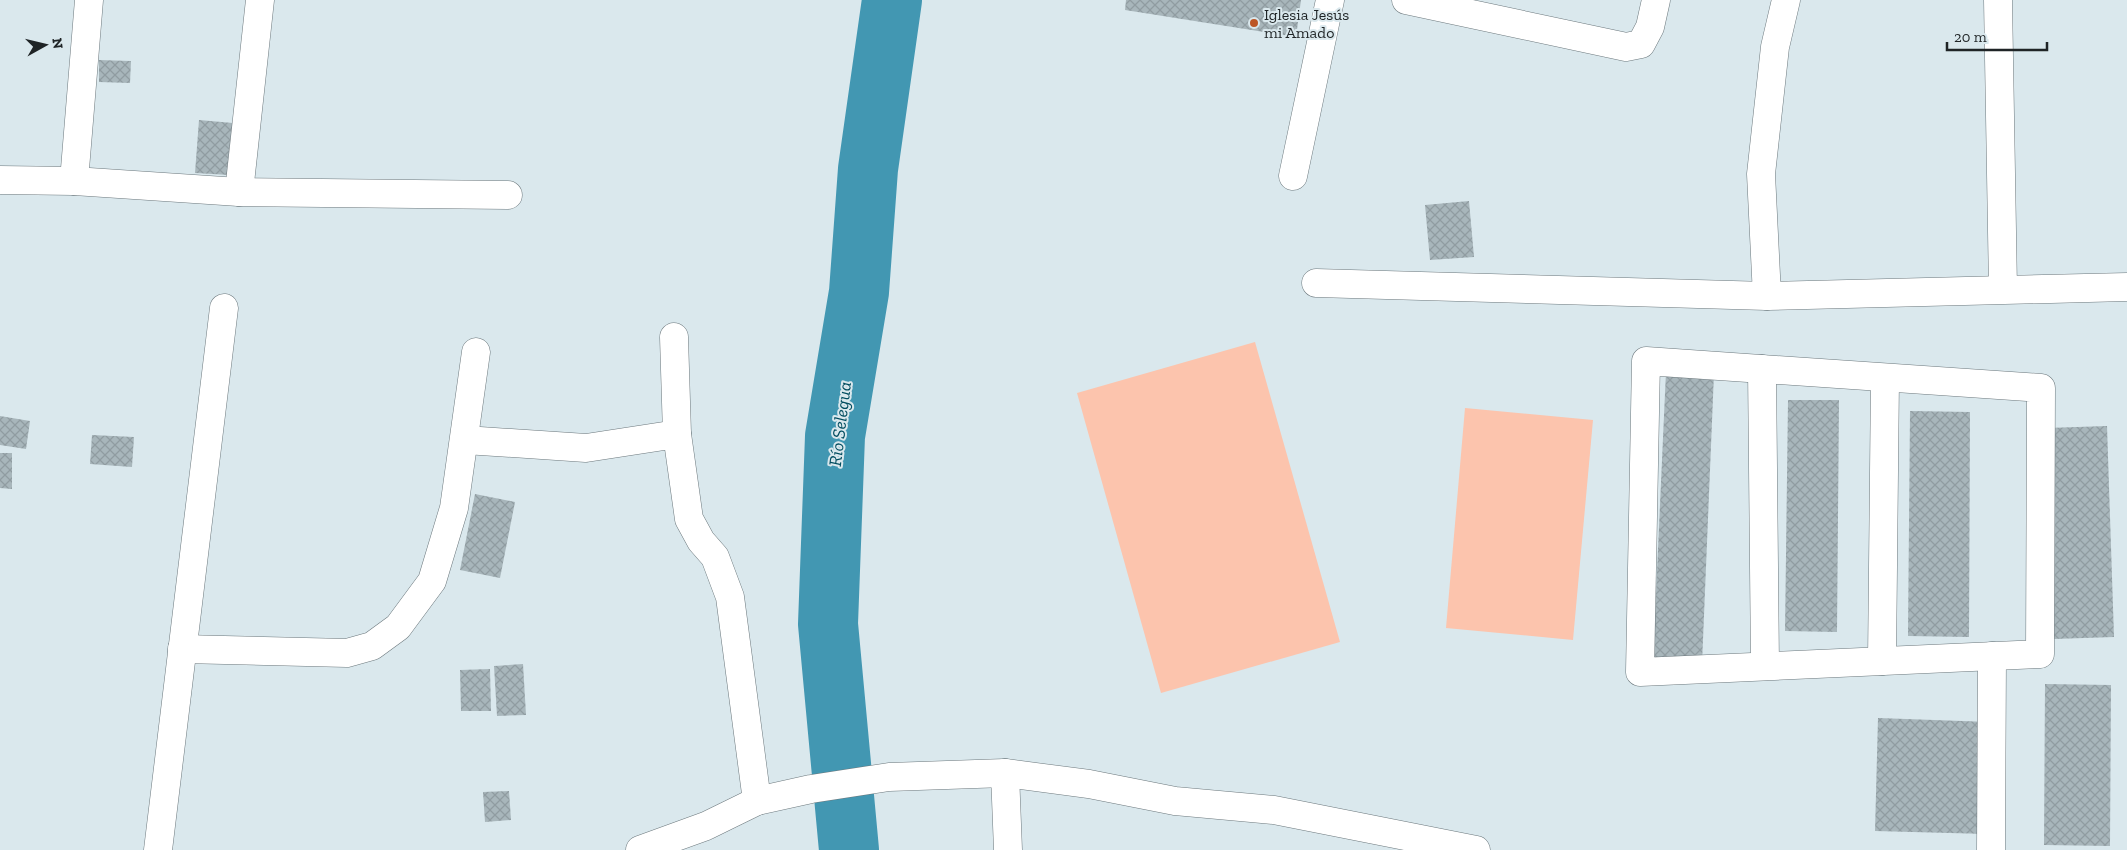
<svg xmlns="http://www.w3.org/2000/svg" width="2127" height="850" font-family="'Zilla Slab',serif">
  <style>
    .grass { fill: #fcc4ad }
    .lines { fill: none; stroke-linecap: round; stroke-linejoin: round }
    .river { stroke: #4297b2; stroke-width: 60 }
    .building { fill: url(#building-cross-hatch) }
    .minor-casing { stroke: #6c787d; stroke-width: 29 }
    .minor { stroke: #fff; stroke-width: 28 }
    .poi-dot { fill: #bc5626; stroke: #dae8ed; stroke-width: 2 }
    .labels { text-anchor: middle; dominant-baseline: central; stroke-width: 4; stroke-linejoin: round; paint-order: stroke }
    .poi-label { font-size: 16px; fill: #1f2426; stroke: #dae8ed; text-anchor: start }
    .water-label { font-size: 18px; font-style: italic; fill: #004c5f; stroke: #dae8ed }
  </style>
  <defs>
    <pattern id="building-cross-hatch" width="8" height="8" patternUnits="userSpaceOnUse" patternTransform="scale(1.25)"><rect width="8" height="8" fill="#a8b6bb"/><path d="M0 0l8 8M0 8l8-8" fill="none" stroke="#909ca1"/></pattern>
  </defs>
  <rect width="100%" height="100%" fill="#dae8ed"/>
  <g class="grass">
    <polygon points="1255,342 1340,642 1161,693 1077,393"/>
    <polygon points="1465,408 1593,420 1573,640 1446,628"/>
  </g>
  <g class="lines">
    <polyline class="river" points="849,850 828,624 835,436 859,292 868,169 892,0"/>
  </g>
  <g class="building">
    <polygon points="1126,0 1301,0 1296,37 1125,10"/>
    <polygon points="99,60 131,61 130,83 99,82"/>
    <polygon points="199,120 233,123 229,175 195,173"/>
    <polygon points="1469,201 1474,257 1430,260 1425,205"/>
    <polygon points="1666,371 1714,373 1702,664 1653,661"/>
    <polygon points="1788,400 1839,400 1837,632 1785,631"/>
    <polygon points="1910,411 1970,412 1969,637 1908,636"/>
    <polygon points="0,416 30,421 26,449 0,445"/>
    <polygon points="2107,426 2114,637 2054,639 2047,428"/>
    <polygon points="92,435 134,437 132,467 90,464"/>
    <polygon points="0,453 12,453 12,489 0,488"/>
    <polygon points="475,494 515,502 500,578 460,570"/>
    <polygon points="523,664 526,715 497,716 494,666"/>
    <polygon points="490,669 491,711 461,711 460,670"/>
    <polygon points="2045,684 2111,685 2110,846 2044,845"/>
    <polygon points="1878,718 1990,722 1987,834 1875,831"/>
    <polygon points="509,791 511,820 485,822 483,792"/>
  </g>
  <g class="lines">
    <g class="minor-casing">
      <g id="minor">
        <polyline points="1406,0 1626,47 1641,44 1650,27 1656,0"/>
        <polyline points="1998,0 2003,289"/>
        <polyline points="1293,176 1330,0"/>
        <polyline points="0,180 74,181 239,192 508,195"/>
        <polyline points="74,181 89,0"/>
        <polyline points="239,192 260,0"/>
        <polyline points="1316,283 1767,296 2127,287"/>
        <polyline points="1767,296 1761,174 1775,47 1786,0"/>
        <polyline points="674,337 677,434"/>
        <polygon points="1646,361 2041,388 2040,654 1640,672"/>
        <polyline points="1762,369 1765,666"/>
        <polyline points="465,440 586,448 677,434 689,519 701,541 715,557 730,597 757,801"/>
        <polyline points="182,649 347,653 372,646 398,627 432,581 454,508 476,352"/>
        <polyline points="1882,661 1885,378"/>
        <polyline points="1005,773 1008,850"/>
        <polyline points="158,850 224,308"/>
        <polyline points="640,850 706,826 757,801 811,789 889,777 1005,773 1089,784 1175,801 1274,810 1476,850"/>
        <polyline points="1991,850 1992,656"/>
      </g>
    </g>
    <use href="#minor" class="minor"/>
  </g>
  <circle class="poi-dot" cx="1254" cy="23" r="5"/>
  <g class="labels">
    <g class="poi-label">
      <text x="1264" y="14">Iglesia Jesús<tspan x="1264" dy="18">mi Amado</tspan></text>
    </g>
    <g class="water-label">
      <text transform="translate(840 424) rotate(-83)">Río Selegua</text>
    </g>
  </g>
  <g transform="translate(45 45) rotate(82)" stroke="#dae8ed" stroke-width="4" paint-order="stroke">
  <path d="M0-4L9 19L0 12L-9 19Z" fill="#1f2426"/>
  <text y="-8" font-size="14" font-weight="bold" text-anchor="middle" fill="#1f2426">N</text>
  </g>
  <path d="M1947 42v8h100v-8" fill="none" stroke="#1f2426" stroke-width="2.5"/>
  <text x="1954" y="42" font-size="15" fill="#1f2426" stroke="#dae8ed" stroke-width="4" paint-order="stroke">20 m</text>
</svg>
